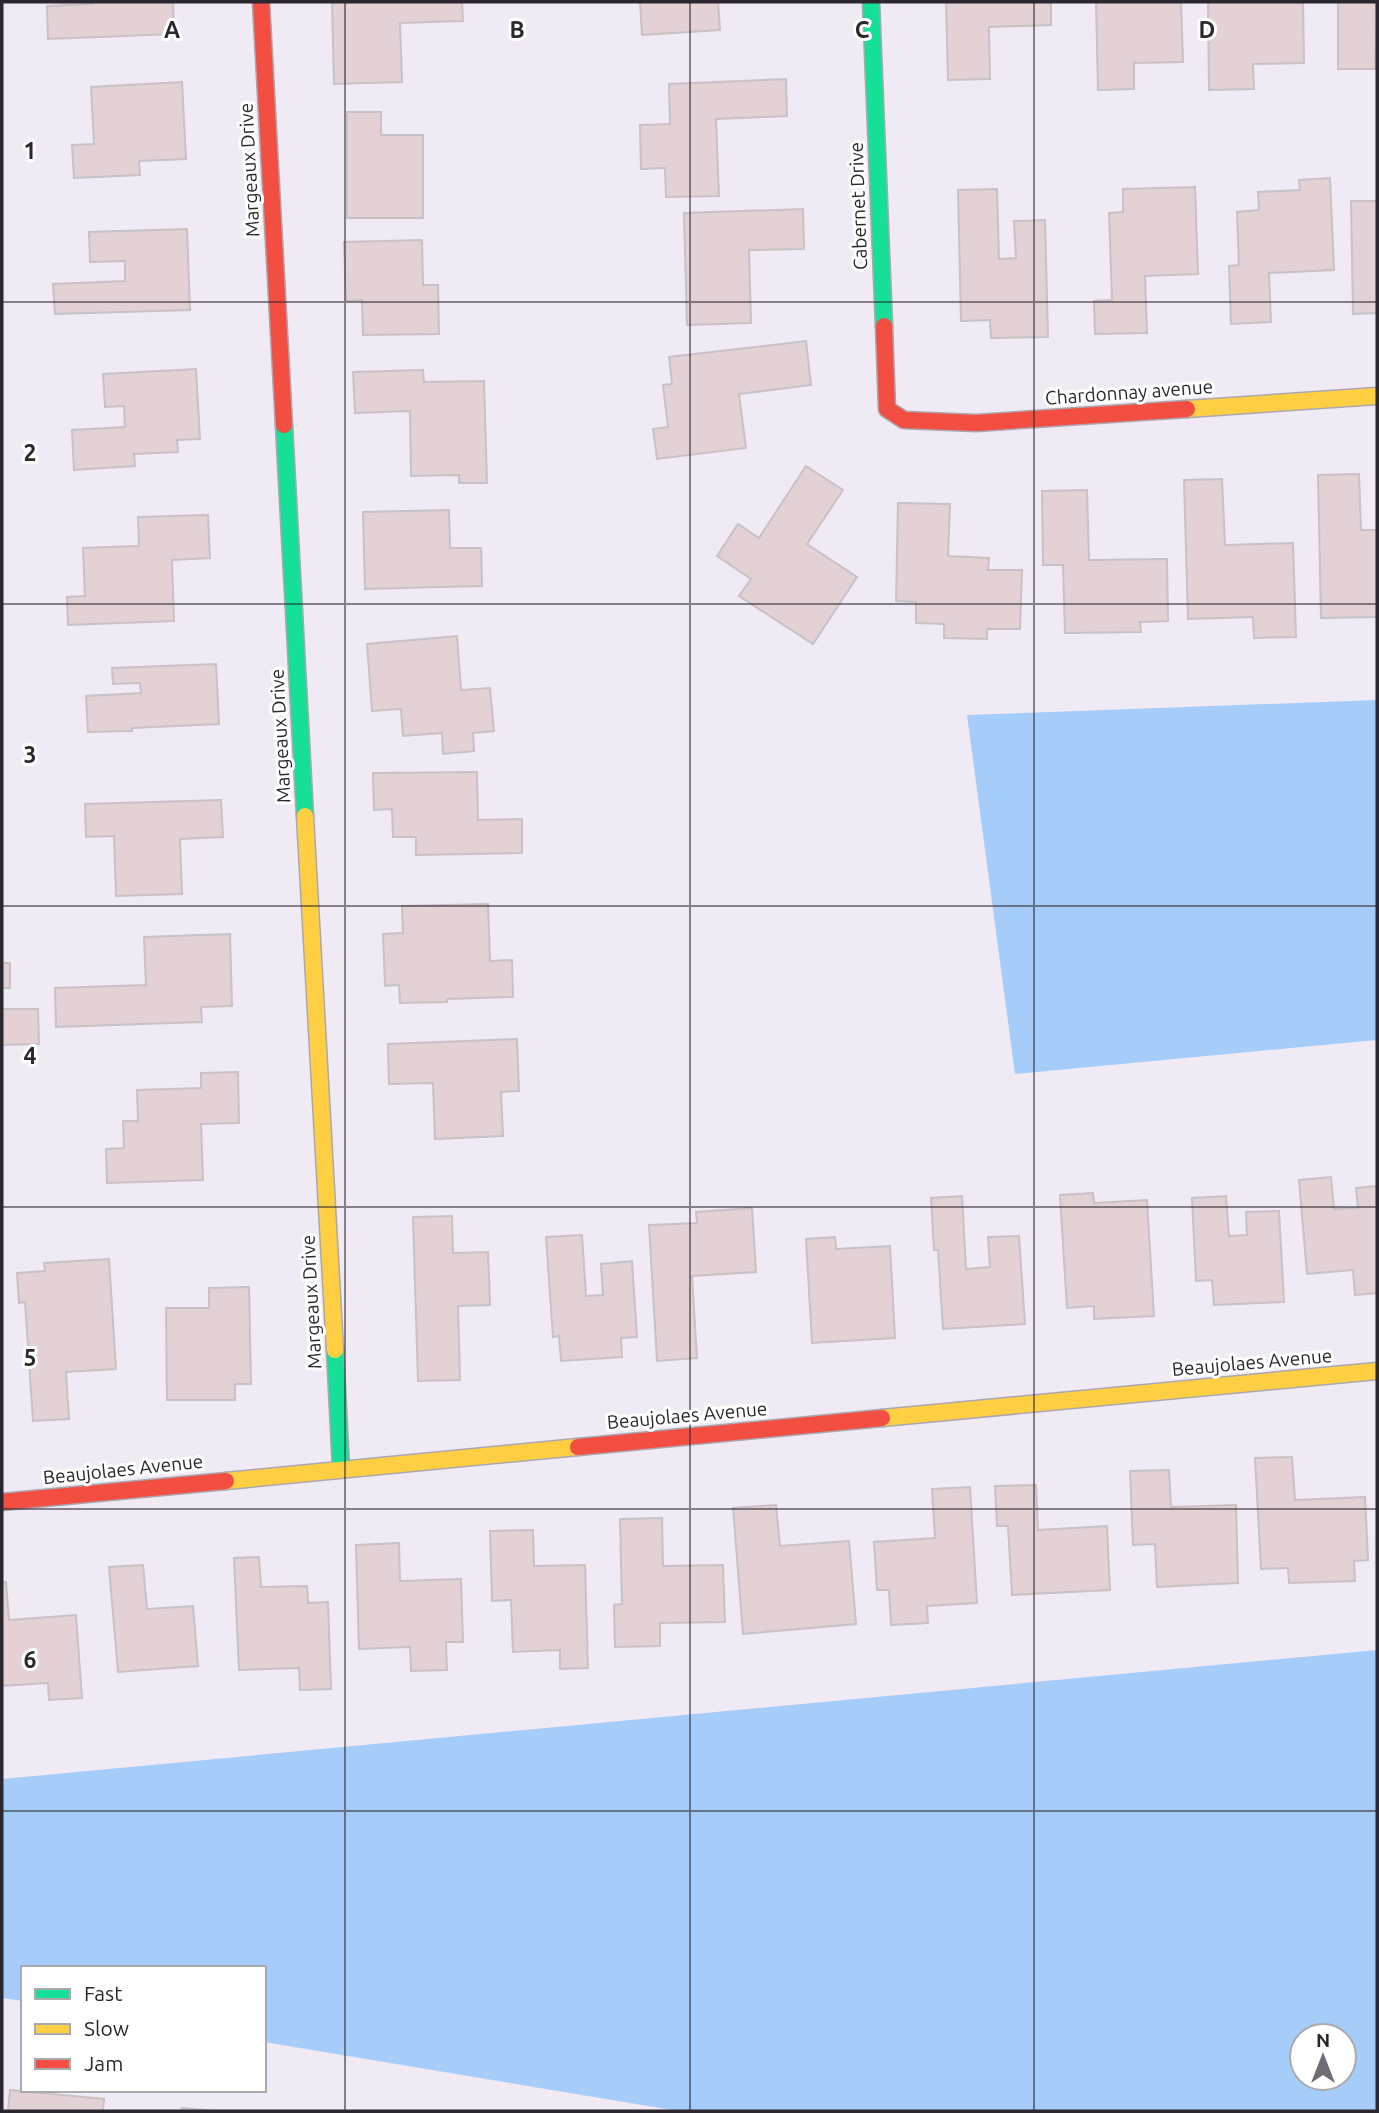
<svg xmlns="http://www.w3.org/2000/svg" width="1379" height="2113" font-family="Ubuntu,sans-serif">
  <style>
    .water { fill: #a6cdf9; fill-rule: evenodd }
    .building { fill: #e4d1d5; stroke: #c8c1c6; stroke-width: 2 }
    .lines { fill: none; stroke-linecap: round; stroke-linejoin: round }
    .fast-casing { stroke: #aca7af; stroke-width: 19 }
    .slow-casing { stroke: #aca7af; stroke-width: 19 }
    .jam-casing { stroke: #aca7af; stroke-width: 19 }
    .fast { stroke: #16e098; stroke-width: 16 }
    .slow { stroke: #ffcf43; stroke-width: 16 }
    .jam { stroke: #f24e42; stroke-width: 16 }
    .grid { fill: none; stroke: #2b272e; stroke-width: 2; stroke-opacity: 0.55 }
    .labels { text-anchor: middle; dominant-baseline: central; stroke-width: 6; stroke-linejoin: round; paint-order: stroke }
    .street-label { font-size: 19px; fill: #2b272e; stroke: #fff }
    .grid-label { font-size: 23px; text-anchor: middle; font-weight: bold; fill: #2b272e; stroke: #fff; stroke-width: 6; stroke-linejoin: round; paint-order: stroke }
  </style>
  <rect width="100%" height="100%" fill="#f0eaf5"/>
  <g class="water">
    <polygon points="1377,700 1377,1040 1015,1074 967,715"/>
    <path d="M1377,1650V2111H678L264,2042V1968H23V2001L2,1998V1779ZM1302,2036H1344V2078H1302Z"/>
  </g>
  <g class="building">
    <polygon points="92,2 173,2 174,34 48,39 47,6 92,4"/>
    <polygon points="332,2 462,2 463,21 400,23 402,82 334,84"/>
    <polygon points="640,2 718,2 720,30 642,35"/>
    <polygon points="946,2 1051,2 1051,25 989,27 990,79 948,80"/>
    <polygon points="1096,2 1181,2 1183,62 1134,63 1134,89 1098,90"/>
    <polygon points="1208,2 1303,2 1304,63 1253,64 1254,89 1209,90"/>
    <polygon points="1338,2 1377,2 1375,69 1338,69"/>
    <polygon points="786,79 787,116 716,119 719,196 666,197 665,168 641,169 640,125 670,124 669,84"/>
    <polygon points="182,82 186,159 139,161 140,175 74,178 72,145 94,144 91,87"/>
    <polygon points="347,112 381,112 381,135 423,135 423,218 347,218"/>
    <polygon points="1330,178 1334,270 1269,273 1271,322 1231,324 1229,266 1239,265 1237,212 1259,210 1258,192 1300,190 1299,180"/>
    <polygon points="1195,187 1198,274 1145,276 1147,333 1095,334 1094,301 1112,300 1109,213 1123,212 1123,189"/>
    <polygon points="997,189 999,259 1016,258 1014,221 1045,220 1048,337 991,338 990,320 961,321 958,190"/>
    <polygon points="1351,201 1377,201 1377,313 1353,314"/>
    <polygon points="803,209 804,249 749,250 751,323 687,325 684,213"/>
    <polygon points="187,229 190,310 55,314 53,284 125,281 125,261 90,262 89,232"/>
    <polygon points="422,240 423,285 438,285 439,334 363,335 362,300 346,301 344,242"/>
    <polygon points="806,341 811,385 739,394 746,448 657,459 653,429 668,427 663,385 672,384 669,357"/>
    <polygon points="196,369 200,439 177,440 178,452 134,454 135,466 74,470 72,430 125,427 124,406 105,407 103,374"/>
    <polygon points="423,370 424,382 484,381 487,483 459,483 459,475 411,476 410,411 355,413 353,372"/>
    <polygon points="806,466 843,490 807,544 857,577 813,644 739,596 751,579 717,556 738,524 759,538"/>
    <polygon points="1359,474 1361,530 1377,530 1377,617 1321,618 1318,475"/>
    <polygon points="1222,479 1225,545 1293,543 1296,637 1254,638 1253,617 1188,619 1184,480"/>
    <polygon points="1087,490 1089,560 1167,559 1168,621 1140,622 1141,632 1065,633 1063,565 1043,565 1042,491"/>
    <polygon points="898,503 950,504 948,556 989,558 988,570 1022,570 1020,629 987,629 987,639 944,638 944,624 916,623 916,602 896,601"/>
    <polygon points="449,510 450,548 481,548 482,586 365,589 363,512"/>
    <polygon points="208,515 210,558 172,560 174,621 68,625 67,597 85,596 83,548 139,546 138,517"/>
    <polygon points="457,636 461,690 490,688 494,731 473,733 474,751 443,754 442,733 403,736 401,709 372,711 367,644"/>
    <polygon points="216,664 219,724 132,728 132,731 88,732 86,696 141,693 140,683 113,684 112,668"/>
    <polygon points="477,772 478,820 522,819 522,853 416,855 416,837 393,837 392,809 374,810 373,773"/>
    <polygon points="221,800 223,837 180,839 182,894 116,896 114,836 86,837 85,804"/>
    <polygon points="488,904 490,961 512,960 513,997 447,999 447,1002 400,1003 399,985 385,986 383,934 403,933 402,906"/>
    <polygon points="230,934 232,1006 201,1007 202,1022 56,1027 55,988 146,985 144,937"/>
    <rect x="2" y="963" width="8" height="25"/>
    <polygon points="2,1009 38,1009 39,1044 2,1045"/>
    <polygon points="517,1039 519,1091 501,1092 503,1136 435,1139 433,1083 389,1084 388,1044"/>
    <polygon points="238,1072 239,1123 201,1124 203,1180 107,1183 106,1149 124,1148 123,1121 138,1121 137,1090 201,1088 201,1073"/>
    <polygon points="1331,1177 1334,1209 1358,1208 1356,1188 1377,1186 1377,1293 1355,1295 1353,1270 1307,1274 1299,1180"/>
    <polygon points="1093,1193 1094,1203 1147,1200 1154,1316 1094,1319 1094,1306 1067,1308 1060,1195"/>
    <polygon points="962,1196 966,1269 990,1267 988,1237 1019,1236 1025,1324 943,1329 938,1250 934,1250 931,1198"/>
    <polygon points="1226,1196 1229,1236 1247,1235 1246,1212 1279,1211 1284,1302 1214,1305 1212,1280 1196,1281 1192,1198"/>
    <polygon points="752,1208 756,1272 692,1276 697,1358 657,1361 649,1225 697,1223 696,1212"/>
    <polygon points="452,1216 453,1253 488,1252 490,1305 458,1306 460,1380 418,1381 413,1217"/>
    <polygon points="582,1235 586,1296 603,1295 601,1264 632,1261 637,1337 621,1338 622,1357 561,1361 559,1336 553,1337 546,1237"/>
    <polygon points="835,1237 836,1249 890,1246 895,1338 812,1343 806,1239"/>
    <polygon points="109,1259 116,1369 66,1372 69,1419 33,1421 25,1302 19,1303 17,1273 45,1271 44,1263"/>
    <polygon points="249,1287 251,1384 235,1384 235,1400 167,1400 166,1308 209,1308 209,1288"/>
    <polygon points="1292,1457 1295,1500 1365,1497 1368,1560 1354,1561 1355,1581 1289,1583 1288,1568 1261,1569 1255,1458"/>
    <polygon points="1169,1470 1171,1507 1236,1505 1238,1583 1157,1587 1155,1544 1133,1545 1130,1471"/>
    <polygon points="1036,1485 1038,1530 1107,1526 1110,1590 1012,1595 1008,1526 997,1526 995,1486"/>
    <polygon points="970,1487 977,1603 927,1606 928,1623 891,1625 889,1590 877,1590 874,1542 935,1538 932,1489"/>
    <polygon points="776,1505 780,1546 849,1541 856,1624 743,1634 733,1508"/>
    <polygon points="662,1518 663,1566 723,1565 725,1622 660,1623 660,1646 615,1647 614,1605 622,1604 620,1519"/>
    <polygon points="533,1530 534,1566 585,1565 588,1668 560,1669 560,1650 513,1652 511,1600 492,1601 490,1531"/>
    <polygon points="399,1543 400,1581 461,1579 463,1642 446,1642 447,1670 411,1671 410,1647 359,1649 356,1545"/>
    <polygon points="259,1557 261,1587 307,1586 308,1603 328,1602 331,1689 300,1690 299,1668 239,1670 234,1558"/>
    <polygon points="143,1565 147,1609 193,1606 198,1666 118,1672 109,1567"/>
    <polygon points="2,1582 6,1582 9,1620 76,1615 82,1698 49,1700 48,1683 2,1686"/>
    <polygon points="10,2090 104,2099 103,2111 8,2111"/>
    <polygon points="182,2108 217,2111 181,2111"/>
  </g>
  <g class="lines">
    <g class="fast-casing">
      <g id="fast">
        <polyline points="871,2 884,326"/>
        <polyline points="284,425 305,816"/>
        <polyline points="335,1350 341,1469"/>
      </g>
    </g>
    <g class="slow-casing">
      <g id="slow">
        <polyline points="1187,409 1377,396"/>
        <polyline points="305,816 335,1350"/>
        <polyline points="882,1418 1377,1371"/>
        <polyline points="226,1481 578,1447"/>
      </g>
    </g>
    <g class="jam-casing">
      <g id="jam">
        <polyline points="261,2 284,425"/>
        <polyline points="884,326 887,409 904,420 976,423 1187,409"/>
        <polyline points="578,1447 882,1418"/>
        <polyline points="2,1502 226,1481"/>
      </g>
    </g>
    <use href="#fast" class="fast"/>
    <use href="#slow" class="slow"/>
    <use href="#jam" class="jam"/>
  </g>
  <path class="grid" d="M345,2V2111M690,2V2111M1034,2V2111M2,302H1377M2,604H1377M2,906H1377M2,1207H1377M2,1509H1377M2,1811H1377"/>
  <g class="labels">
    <g class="street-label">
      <text transform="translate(249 170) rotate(-93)">Margeaux Drive</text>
      <text transform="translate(858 206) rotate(-92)">Cabernet Drive</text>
      <text transform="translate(1129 392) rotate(-4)">Chardonnay avenue</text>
      <text transform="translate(280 736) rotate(-93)">Margeaux Drive</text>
      <text transform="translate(311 1302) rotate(-93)">Margeaux Drive</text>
      <text transform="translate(1252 1362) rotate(-5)">Beaujolaes Avenue</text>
      <text transform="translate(687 1415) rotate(-5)">Beaujolaes Avenue</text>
      <text transform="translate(123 1469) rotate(-6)">Beaujolaes Avenue</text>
    </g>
  </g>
  <g class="grid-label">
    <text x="172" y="38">A</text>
    <text x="517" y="38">B</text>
    <text x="862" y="38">C</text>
    <text x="1207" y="38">D</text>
    <text x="30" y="159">1</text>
    <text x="30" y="461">2</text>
    <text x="30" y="763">3</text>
    <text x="30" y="1064">4</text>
    <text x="30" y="1366">5</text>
    <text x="30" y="1668">6</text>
  </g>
  <rect width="1379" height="2113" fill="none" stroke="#2b272e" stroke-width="7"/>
  <rect x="21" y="1966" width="245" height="126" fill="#ffffff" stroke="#aaa9ab" stroke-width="2"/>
  <rect x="35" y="1989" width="35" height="10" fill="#16e098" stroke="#aaa9ab" stroke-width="2"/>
  <text x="84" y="2001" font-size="21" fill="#2b272e">Fast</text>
  <rect x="35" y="2024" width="35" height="10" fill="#ffcf43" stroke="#aaa9ab" stroke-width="2"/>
  <text x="84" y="2036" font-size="21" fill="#2b272e">Slow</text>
  <rect x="35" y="2059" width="35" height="10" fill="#f24e42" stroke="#aaa9ab" stroke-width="2"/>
  <text x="84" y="2071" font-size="21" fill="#2b272e">Jam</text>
  <g transform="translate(1323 2057)"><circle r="33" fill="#ffffff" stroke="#aaa9ab" stroke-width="2"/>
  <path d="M0-5L12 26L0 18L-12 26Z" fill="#706b74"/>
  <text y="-10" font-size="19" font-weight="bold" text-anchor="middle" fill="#2b272e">N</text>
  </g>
</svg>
